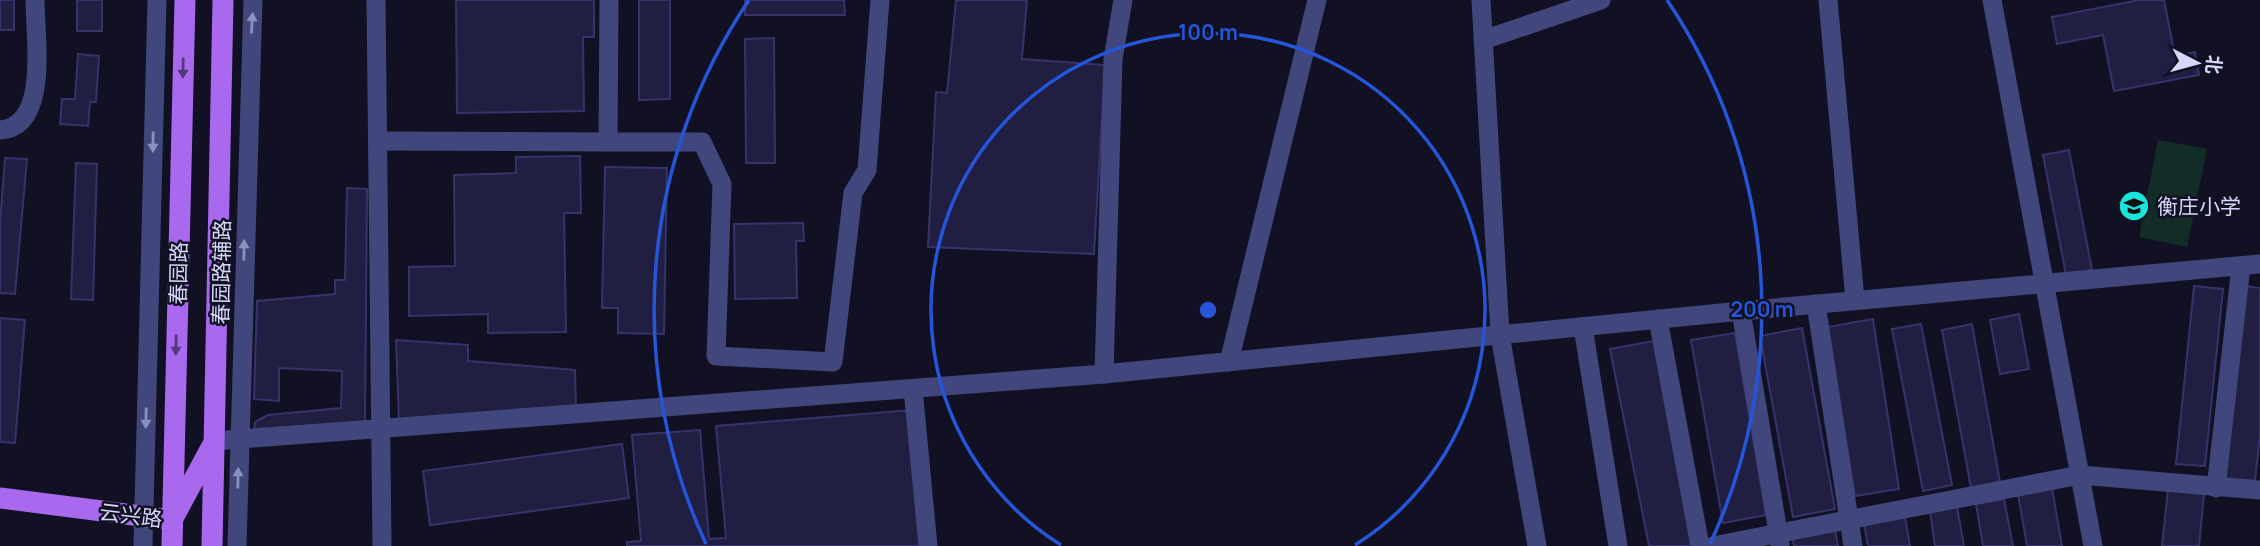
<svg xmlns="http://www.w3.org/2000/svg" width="2260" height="546" font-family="Manrope,'Noto Sans SC',sans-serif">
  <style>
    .green { fill: #142c27 }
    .building { fill: #201f42; stroke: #36336b; stroke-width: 2 }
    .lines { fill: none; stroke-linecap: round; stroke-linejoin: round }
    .minor { stroke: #41477d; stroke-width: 19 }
    .major { stroke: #a869ef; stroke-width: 21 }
    .oneway { fill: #8c90bc }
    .oneway2 { fill: #55397f }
    .ring { fill: none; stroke: #2655da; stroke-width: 3.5 }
    .labels { text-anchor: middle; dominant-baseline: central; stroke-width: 5; stroke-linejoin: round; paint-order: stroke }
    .poi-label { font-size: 21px; fill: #d6d8fb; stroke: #111123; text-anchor: start }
    .street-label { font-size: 21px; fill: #d6d8fb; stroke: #111123 }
    .centre { fill: #2655da; stroke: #111123; stroke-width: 3.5 }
    .ring-label { font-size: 21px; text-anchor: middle; font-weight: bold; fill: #2655da; stroke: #111123; stroke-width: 5; stroke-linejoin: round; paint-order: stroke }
  </style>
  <rect width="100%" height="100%" fill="#111123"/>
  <polygon class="green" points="2158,140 2207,149 2187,247 2139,237"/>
  <g class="building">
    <rect x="0" y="0" width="14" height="30"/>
    <rect x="77" y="0" width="25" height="31"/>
    <polygon points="456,0 594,0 594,37 583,37 584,111 457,113"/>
    <polygon points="639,0 670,0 670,99 639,100"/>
    <polygon points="745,0 844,0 845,15 745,15"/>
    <polygon points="956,0 1027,0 1022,59 1105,65 1094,254 928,247 936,92 947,93"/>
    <polygon points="2139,0 2164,0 2175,56 2195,52 2199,75 2114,91 2103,35 2057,44 2052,17"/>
    <polygon points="774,38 775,163 746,163 745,39"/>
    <polygon points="78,54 99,56 96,102 90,102 88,126 60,124 62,99 75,99"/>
    <polygon points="2069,150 2092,270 2066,275 2043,155"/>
    <polygon points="580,156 581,213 564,213 566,332 488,333 488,314 409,316 409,267 455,266 454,175 516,173 516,157"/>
    <polygon points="5,158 27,159 15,294 0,293 0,222"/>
    <polygon points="76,163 97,164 93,300 71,299"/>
    <polygon points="605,167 667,168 664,334 618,333 618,308 602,308"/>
    <polygon points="347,188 367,189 365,422 254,429 255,422 268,415 341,408 342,371 279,368 279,401 254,399 257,301 335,294 335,280 345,280"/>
    <polygon points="803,223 804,241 796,241 797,298 735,299 734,224"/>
    <polygon points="2194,286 2223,289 2205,466 2176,464"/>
    <polygon points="2245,286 2260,288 2260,434 2255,481 2225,478"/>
    <polygon points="2019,314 2029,369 2000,374 1990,320"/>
    <polygon points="0,318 25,320 15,443 0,442"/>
    <polygon points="1873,319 1899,489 1855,496 1828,327"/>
    <polygon points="1921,324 1952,485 1923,491 1892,329"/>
    <polygon points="1972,324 2000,482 1971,488 1942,330"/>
    <polygon points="1802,328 1835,509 1793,517 1760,336"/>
    <polygon points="1735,333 1766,515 1723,523 1691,340"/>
    <polygon points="396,340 468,345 468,361 575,370 576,407 399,421"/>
    <polygon points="1659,340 1696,546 1649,546 1610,349"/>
    <polygon points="911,410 923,546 627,546 627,542 641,541 632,435 700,430 709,539 726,538 716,426"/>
    <polygon points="622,444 629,498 430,525 423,471"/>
    <polygon points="2052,488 2062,546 2027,546 2018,494"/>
    <polygon points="2168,490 2204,494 2199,546 2162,546"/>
    <polygon points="2004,499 2013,546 1983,546 1976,504"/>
    <polygon points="1957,507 1964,546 1935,546 1930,511"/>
    <polygon points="1905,517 1910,546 1868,546 1864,524"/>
    <polygon points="1835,530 1838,546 1794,546 1792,537"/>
  </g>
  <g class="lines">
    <g class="minor">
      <polyline points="376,0 382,546"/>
      <polyline points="609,0 608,142 702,142 722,184 716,356 833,362 853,193 867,170 880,0"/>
      <polyline points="1481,0 1500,335 1537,546"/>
      <polyline points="1828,0 1855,300"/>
      <polyline points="1992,0 2093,546"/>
      <polyline points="1483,40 1601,0"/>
      <path d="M0,130C50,127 35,37 35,0"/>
      <polyline points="378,141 608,142"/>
      <polyline points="1816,304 1853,546"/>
      <polyline points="1741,311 1780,544"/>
      <polyline points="1658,319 1700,546"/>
      <polyline points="1583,327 1618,546"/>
      <polyline points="1229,362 1317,0"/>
      <polyline points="1104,374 1113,59 1123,0"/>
      <polyline points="913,389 928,546"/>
      <polyline points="214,441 1104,374 1741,311 2260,264"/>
      <polyline points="2216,488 2241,266"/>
      <polyline points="143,546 157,0"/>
      <polyline points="237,546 253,0"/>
      <polyline points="1713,546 2080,475 2260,490"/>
    </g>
    <g class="major">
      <polyline points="0,498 172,520 212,446"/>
      <polyline points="172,546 185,0"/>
      <polyline points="212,546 223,0"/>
    </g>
  </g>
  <defs><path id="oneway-solid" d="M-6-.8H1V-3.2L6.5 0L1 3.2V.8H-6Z" transform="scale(1.75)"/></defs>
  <g class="oneway">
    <use href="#oneway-solid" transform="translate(252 23) rotate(-87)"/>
    <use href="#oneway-solid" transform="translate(153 142) rotate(91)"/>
    <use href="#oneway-solid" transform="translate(244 250) rotate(-89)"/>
    <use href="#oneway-solid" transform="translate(146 418) rotate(91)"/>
    <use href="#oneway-solid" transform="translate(238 478) rotate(-89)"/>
  </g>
  <g class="oneway2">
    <use href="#oneway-solid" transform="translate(183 68) rotate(91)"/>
    <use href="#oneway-solid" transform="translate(176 345) rotate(91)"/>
  </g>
  <g class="ring">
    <path d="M1061 545A277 277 0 1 1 1355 545"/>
    <path d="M706 544A554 554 0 0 1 749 0M1667 0A554 554 0 0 1 1710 544"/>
  </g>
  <defs>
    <g id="school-disc" transform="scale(1.575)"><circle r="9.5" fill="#18e5da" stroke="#111123"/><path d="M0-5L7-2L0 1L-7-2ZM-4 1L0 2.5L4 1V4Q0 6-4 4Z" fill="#111"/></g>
  </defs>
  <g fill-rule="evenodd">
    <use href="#school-disc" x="2134" y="206"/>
  </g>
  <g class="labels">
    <g class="poi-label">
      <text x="2157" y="206">衡庄小学</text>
    </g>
    <g class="street-label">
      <text transform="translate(221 272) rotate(-89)">春园路辅路</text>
      <text transform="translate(178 273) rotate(-89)">春园路</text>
      <text transform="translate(131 515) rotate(7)">云兴路</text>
    </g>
  </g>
  <circle cx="1208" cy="310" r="10" class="centre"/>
  <g class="ring-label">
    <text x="1208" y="40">100 m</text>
    <text x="1762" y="317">200 m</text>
  </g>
  <g transform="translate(2197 63) rotate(96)" stroke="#111123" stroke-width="5" paint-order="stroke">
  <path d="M0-5L12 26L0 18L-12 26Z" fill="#d6d8fb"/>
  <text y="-10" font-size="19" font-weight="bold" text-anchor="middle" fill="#d6d8fb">北</text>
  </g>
</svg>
